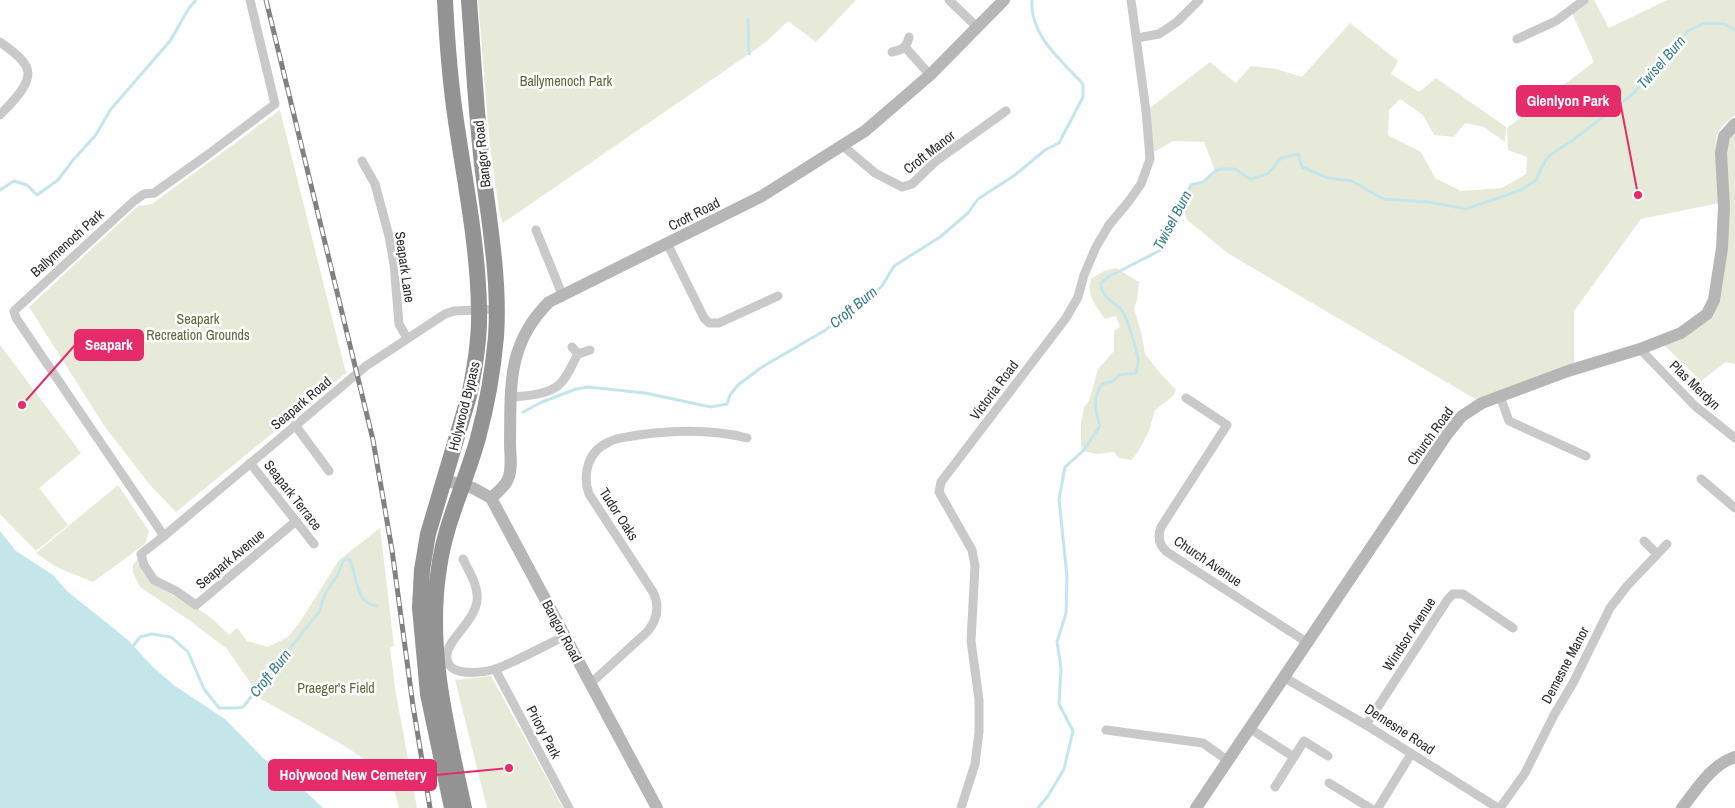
<svg xmlns="http://www.w3.org/2000/svg" width="1735" height="808" font-family="'Archivo Narrow',sans-serif">
  <style>
    .green { fill: #e7ead9 }
    .water { fill: #c4e6eb }
    .lines { fill: none; stroke-linecap: round; stroke-linejoin: round }
    .stream { stroke: #c4e6eb; stroke-width: 3 }
    .street { stroke: #c9c9c9; stroke-width: 9 }
    .secondary { stroke: #b6b6b6; stroke-width: 12 }
    .highway { stroke: #939393; stroke-width: 16 }
    .rail-casing { stroke: #818181; stroke-width: 5 }
    .rail { stroke: #fff; stroke-width: 3; stroke-dasharray: 9; stroke-linecap: butt }
    .labels { text-anchor: middle; dominant-baseline: central; stroke-width: 5; stroke-linejoin: round; paint-order: stroke }
    .park-label { font-size: 14px; fill: #5b673a; stroke: #fff }
    .street-label { font-size: 14px; fill: #2c2c2c; stroke: #fff }
    .water-label { font-size: 15px; font-style: italic; fill: #387d88; stroke: #fff }
    .leader { fill: none; stroke: #e62b6a; stroke-width: 2 }
    .callout-dot { fill: #e62b6a; stroke: #fff; stroke-width: 2 }
    .callout { fill: #e62b6a; stroke: #e62b6a; stroke-width: 2 }
    .callout-label { font-size: 15px; text-anchor: middle; font-weight: bold; fill: #fff }
  </style>
  <rect width="100%" height="100%" fill="#fff"/>
  <g class="green">
    <polygon points="478,0 856,0 816,42 788,21 766,42 749,54 503,223 500,216 490,147"/>
    <polygon points="1584,0 1594,0 1609,28 1667,0 1735,0 1735,115 1723,125 1716,137 1719,203 1641,219 1574,311 1574,364 1477,400 1229,254 1187,220 1181,203 1191,185 1203,182 1215,171 1204,142 1173,141 1154,152 1146,111 1210,62 1236,83 1251,66 1276,69 1302,77 1350,23 1398,61 1391,74 1419,92 1436,78 1506,127 1505,142 1484,127 1465,123 1454,137 1434,135 1423,115 1400,99 1389,110 1388,135 1421,152 1435,178 1461,191 1502,188 1526,174 1527,157 1508,150 1507,128 1594,62 1571,11"/>
    <polygon points="280,110 346,373 176,512 150,485 105,427 29,307 138,206 152,204"/>
    <polygon points="1735,128 1735,364 1726,362 1701,381 1664,345 1698,327 1713,317 1724,265 1725,145"/>
    <path d="M1116,268L1139,282L1137,300L1134,308L1142,336L1145,354L1160,373L1176,390L1173,396L1155,410L1149,431L1139,450L1132,460L1119,458L1114,452L1096,454L1083,451L1081,445V424L1084,407L1089,401L1098,369L1114,351V331L1120,327L1116,316L1105,319C1096,306 1086,295 1091,279L1104,271Z"/>
    <polygon points="0,345 81,453 39,488 68,525 36,551 0,514"/>
    <polygon points="118,485 149,531 145,544 93,582 56,567 36,553"/>
    <path d="M380,528L394,646L390,647L395,688L417,808H399L391,777L343,745L261,699L256,694L266,676L256,691L227,649L190,621L140,587L133,573V565L140,556C140,560 140,564 141,568C148,587 190,602 206,614C214,620 222,628 229,635L237,628L247,641L268,647L288,637L300,622L339,560Z"/>
    <polygon points="491,676 563,808 487,808 455,680"/>
  </g>
  <polygon class="water" points="0,531 16,551 53,575 67,591 128,640 153,667 175,686 225,719 263,758 292,779 323,808 0,808"/>
  <g class="lines">
    <g class="stream">
      <polyline points="748,19 749,54"/>
      <polyline points="0,190 14,181 27,185 37,195 58,180 73,160 95,136 111,109 170,41 189,8 196,0"/>
      <path d="M523,412L542,402L576,389L588,387L645,393L711,407L727,404L730,395L738,385L762,367L824,331L865,301L882,286L894,266L940,237L968,213L978,199L1015,175L1045,150L1059,143L1083,97V84C1062,61 1029,35 1032,0"/>
      <polyline points="385,508 385,507"/>
      <path d="M133,646L140,637L152,634L171,637L188,652L204,689L219,708H238L243,707L319,612L325,594L337,576L343,561L346,559L350,560C357,575 355,604 377,606"/>
      <path d="M1038,808L1048,796L1064,769L1073,731L1059,704L1061,668L1057,642L1066,613L1067,577L1059,499L1065,467L1083,451L1100,426C1095,409 1092,399 1102,384L1113,381L1119,375L1136,373C1137,369 1138,364 1138,361C1138,353 1127,317 1122,311C1114,301 1101,298 1101,283L1108,277L1159,251L1171,222L1191,185L1203,182L1215,171L1221,169H1235L1250,179L1268,174L1281,158L1298,154L1302,167L1328,178L1352,181L1383,199L1428,202L1466,209L1521,190L1536,180L1545,161L1550,155L1573,140L1634,93L1648,74L1688,31L1705,23L1724,24L1735,30"/>
    </g>
    <g class="street">
      <polyline points="949,0 978,28"/>
      <polyline points="1137,38 1159,34 1177,22 1199,0"/>
      <polyline points="1517,39 1556,21 1584,0"/>
      <path d="M0,42C8,48 21,56 26,66C35,82 10,104 0,115"/>
      <polyline points="905,47 930,75"/>
      <path d="M892,52C902,50 907,47 909,37"/>
      <polyline points="843,146 875,173 902,187 912,184 936,161 1006,111"/>
      <polyline points="362,161 375,184 389,236 394,264 399,324 407,338"/>
      <polyline points="536,230 562,294"/>
      <polyline points="667,243 704,318 709,323 719,323 778,296"/>
      <polyline points="572,347 578,354 590,350"/>
      <polyline points="1640,349 1695,406 1735,438"/>
      <polyline points="1500,396 1509,421 1586,456"/>
      <path d="M512,397C525,396 544,395 556,387C566,381 572,364 578,354"/>
      <path d="M1186,398L1227,425L1161,527C1157,537 1159,545 1167,552L1308,643"/>
      <polyline points="295,425 329,471"/>
      <polyline points="250,463 314,544"/>
      <polyline points="1701,479 1735,508"/>
      <polyline points="296,521 196,605 176,591 154,580 144,565 141,554 164,536 366,366 445,314 454,311 497,309"/>
      <polyline points="164,536 16,318 14,311 134,201 144,194 154,193 206,156 275,104 250,0"/>
      <polyline points="1644,541 1657,554"/>
      <path d="M463,559C469,572 479,586 477,601C474,622 449,638 447,654C444,678 481,673 496,669C517,661 544,646 565,636"/>
      <polyline points="495,669 569,808"/>
      <polyline points="1285,678 1366,725 1498,808"/>
      <path d="M590,684L647,632C658,619 660,606 653,592L589,494C582,474 588,451 609,442C618,437 629,437 639,435C675,430 711,429 747,438"/>
      <polyline points="1366,725 1448,599 1453,594 1463,594 1513,628"/>
      <polyline points="1249,728 1294,757"/>
      <polyline points="1106,730 1203,743 1227,760"/>
      <polyline points="1329,783 1370,808"/>
      <polyline points="1275,787 1304,741 1328,756"/>
      <polyline points="961,808 975,764 979,732 979,700 971,641 975,566 972,550 939,492 941,482 1066,318 1078,297 1084,275 1096,247 1109,225 1129,201 1141,184 1150,159 1146,111 1131,0"/>
      <polyline points="1378,808 1411,754"/>
      <polyline points="1500,808 1525,773 1554,715 1573,683 1610,608 1627,586 1667,544"/>
    </g>
    <g class="secondary">
      <polyline points="444,480 473,488 491,498 657,808"/>
      <path d="M491,498C497,493 504,487 507,481C513,471 510,454 510,443C511,387 506,345 549,302L762,196L865,131L930,75L1004,0"/>
      <polyline points="1196,808 1448,433 1462,416 1482,403 1568,371 1640,349 1681,333 1707,314 1714,300 1722,248 1724,207 1721,153 1724,136 1735,124"/>
      <path d="M1682,808C1697,789 1711,765 1735,757"/>
    </g>
    <g class="highway">
      <path d="M445,0C447,41 450,81 456,121C465,183 478,246 479,309C480,338 475,368 469,396L428,534L422,570L420,608L428,694L452,808"/>
      <path d="M464,808C447,729 426,649 439,568C445,523 466,482 478,438C487,405 493,370 496,337C500,280 489,221 482,164C476,110 473,55 469,0"/>
    </g>
    <g class="rail-casing">
      <polyline id="rail" points="266,0 373,440 392,550 413,706 430,808"/>
    </g>
    <use href="#rail" class="rail"/>
  </g>
  <g class="labels">
    <g class="park-label">
      <text x="566" y="81">Ballymenoch Park</text>
      <text x="198" y="319">Seapark<tspan x="198" dy="16">Recreation Grounds</tspan></text>
      <text x="336" y="688">Praeger's Field</text>
    </g>
    <g class="street-label">
      <text transform="translate(929 152) rotate(-38)">Croft Manor</text>
      <text transform="translate(482 154) rotate(-96)">Bangor Road</text>
      <text transform="translate(694 214) rotate(-27)">Croft Road</text>
      <text transform="translate(67 243) rotate(-42)">Ballymenoch Park</text>
      <text transform="translate(405 267) rotate(82)">Seapark Lane</text>
      <text transform="translate(1695 385) rotate(44)">Plas Merdyn</text>
      <text transform="translate(994 390) rotate(-53)">Victoria Road</text>
      <text transform="translate(301 403) rotate(-40)">Seapark Road</text>
      <text transform="translate(464 406) rotate(-76)">Holywood Bypass</text>
      <text transform="translate(1430 436) rotate(-54)">Church Road</text>
      <text transform="translate(293 495) rotate(52)">Seapark Terrace</text>
      <text transform="translate(619 514) rotate(57)">Tudor Oaks</text>
      <text transform="translate(230 559) rotate(-40)">Seapark Avenue</text>
      <text transform="translate(1208 561) rotate(34)">Church Avenue</text>
      <text transform="translate(562 631) rotate(62)">Bangor Road</text>
      <text transform="translate(1409 634) rotate(-57)">Windsor Avenue</text>
      <text transform="translate(1565 665) rotate(-62)">Demesne Manor</text>
      <text transform="translate(1400 729) rotate(33)">Demesne Road</text>
      <text transform="translate(544 732) rotate(62)">Priory Park</text>
    </g>
    <g class="water-label">
      <text transform="translate(1661 62) rotate(-49)">Twisel Burn</text>
      <text transform="translate(1172 220) rotate(-62)">Twisel Burn</text>
      <text transform="translate(853 307) rotate(-39)">Croft Burn</text>
      <text transform="translate(270 673) rotate(-51)">Croft Burn</text>
    </g>
  </g>
  <path class="leader" d="M1638 195L1620 101M22 405L75 345M509 768L436 775"/>
  <g class="callout-dot">
    <circle cx="1638" cy="195" r="5"/>
    <circle cx="22" cy="405" r="5"/>
    <circle cx="509" cy="768" r="5"/>
  </g>
  <g class="callout">
    <rect x="1517" y="86" width="103" height="30" rx="5"/>
    <rect x="75" y="330" width="68" height="30" rx="5"/>
    <rect x="269" y="760" width="167" height="30" rx="5"/>
  </g>
  <g class="callout-label">
    <text x="1568" y="106">Glenlyon Park</text>
    <text x="109" y="350">Seapark</text>
    <text x="353" y="780">Holywood New Cemetery</text>
  </g>
</svg>
